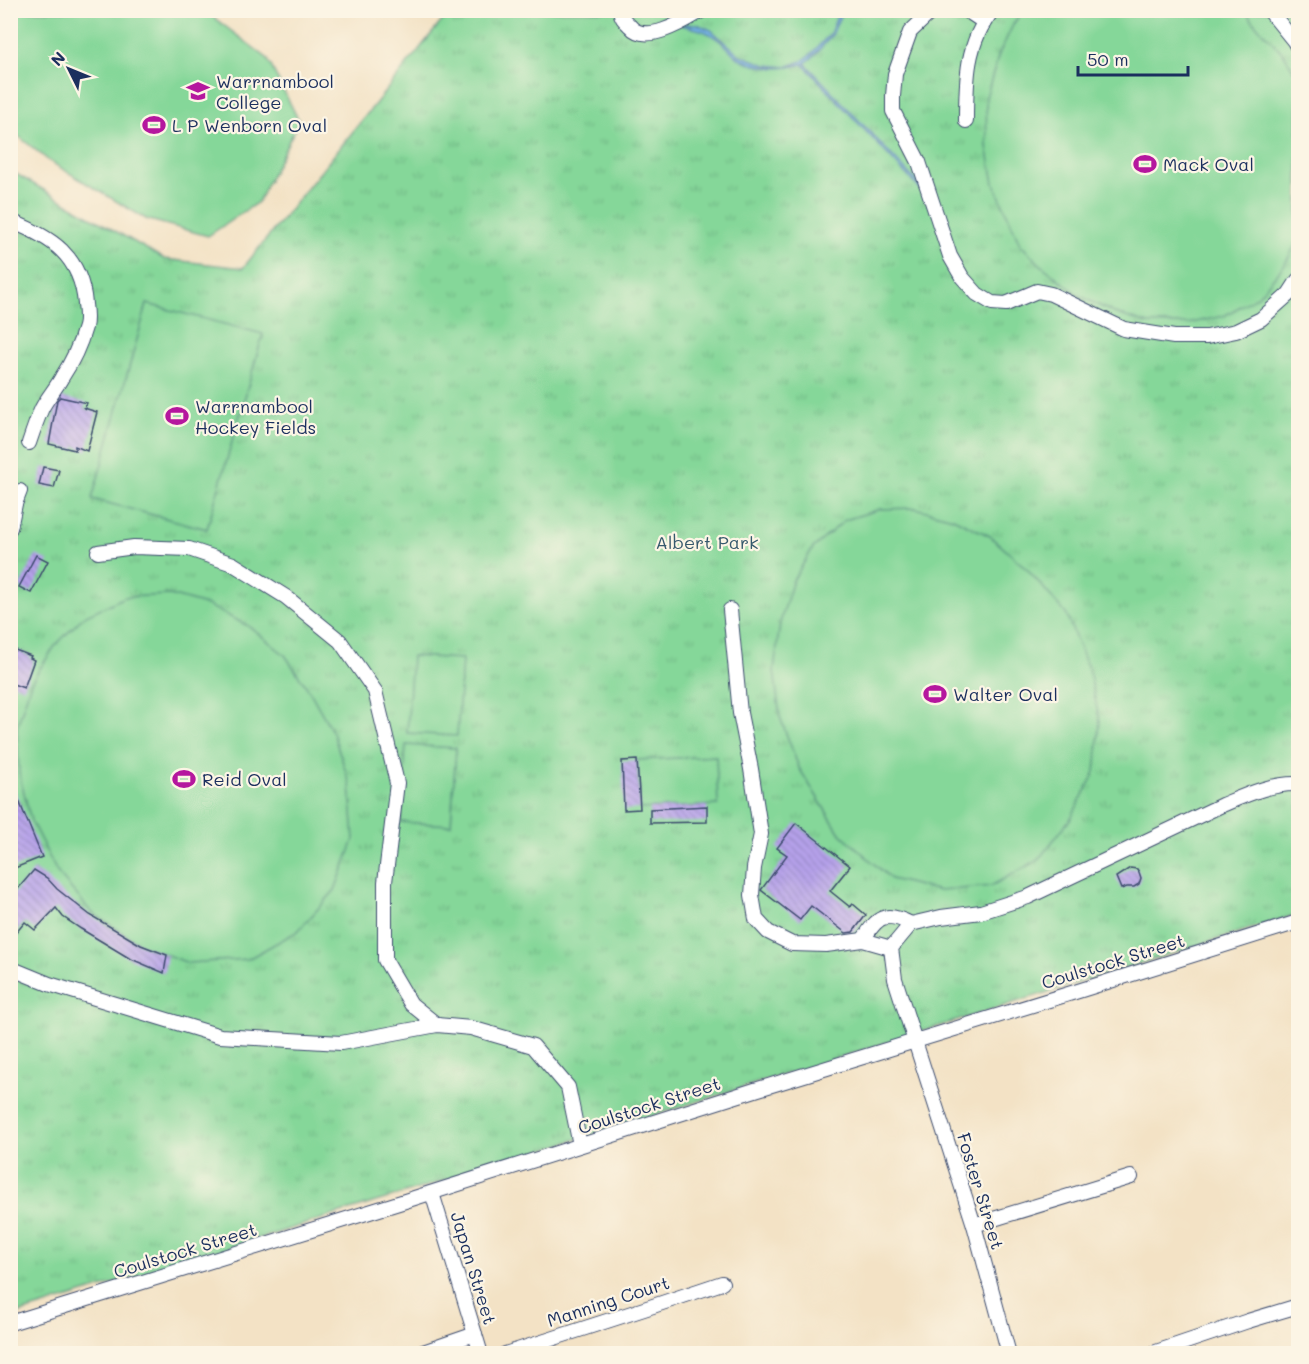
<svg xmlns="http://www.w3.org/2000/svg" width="1309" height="1364" font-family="Mali,sans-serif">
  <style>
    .grass { fill: url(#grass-tufts); stroke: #50837c; stroke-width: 1.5 }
    .pitch { fill: #85d799; stroke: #50837c; stroke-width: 1.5 }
    .water { fill: url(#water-waves); stroke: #4672a2; stroke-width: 1.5 }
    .building { fill: url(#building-back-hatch) }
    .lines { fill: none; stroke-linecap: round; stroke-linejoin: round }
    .minor-casing { stroke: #3b4a6d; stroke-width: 16 }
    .minor { stroke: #fff; stroke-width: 14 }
    .labels { text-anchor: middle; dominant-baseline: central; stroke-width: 4.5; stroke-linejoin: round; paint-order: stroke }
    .poi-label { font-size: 18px; fill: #1b2f5e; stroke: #fcf5e5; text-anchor: start }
    .park-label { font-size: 18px; fill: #36596d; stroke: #fcf5e5 }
    .street-label { font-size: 18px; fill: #1b2f5e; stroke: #fcf5e5 }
  </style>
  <defs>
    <pattern id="grass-tufts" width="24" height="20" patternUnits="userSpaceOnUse" patternTransform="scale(1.5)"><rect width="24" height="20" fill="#85d799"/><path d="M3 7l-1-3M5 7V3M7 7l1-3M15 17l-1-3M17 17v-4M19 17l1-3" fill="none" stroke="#72b986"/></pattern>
    <pattern id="water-waves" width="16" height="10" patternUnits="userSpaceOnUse" patternTransform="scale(1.5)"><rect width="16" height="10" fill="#70b5e6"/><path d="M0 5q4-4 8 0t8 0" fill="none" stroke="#5b94be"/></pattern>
    <pattern id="building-back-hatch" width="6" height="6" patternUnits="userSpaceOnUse" patternTransform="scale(1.5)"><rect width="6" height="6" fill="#b6a1ea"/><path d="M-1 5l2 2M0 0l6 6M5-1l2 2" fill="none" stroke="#9384c1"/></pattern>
  </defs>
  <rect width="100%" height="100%" fill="#fcf5e5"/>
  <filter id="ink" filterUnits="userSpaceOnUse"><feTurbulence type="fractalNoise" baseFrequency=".0167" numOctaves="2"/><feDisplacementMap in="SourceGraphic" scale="12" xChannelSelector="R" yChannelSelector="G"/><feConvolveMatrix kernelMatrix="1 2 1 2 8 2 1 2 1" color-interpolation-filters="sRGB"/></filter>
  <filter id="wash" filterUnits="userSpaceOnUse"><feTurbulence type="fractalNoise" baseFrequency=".008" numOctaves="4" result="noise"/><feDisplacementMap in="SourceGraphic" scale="24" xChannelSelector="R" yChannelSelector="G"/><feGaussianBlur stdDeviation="1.35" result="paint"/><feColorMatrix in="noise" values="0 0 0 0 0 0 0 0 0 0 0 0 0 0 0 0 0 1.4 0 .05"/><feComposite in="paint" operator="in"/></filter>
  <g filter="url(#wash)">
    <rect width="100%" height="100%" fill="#f3e2c5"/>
    <polygon class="grass" points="450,11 1298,11 1298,914 11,1316 11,171 164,259 243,268"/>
    <g class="pitch">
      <polygon points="10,11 205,11 267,58 299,121 258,202 208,236 146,219 49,161 11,130"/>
      <polygon points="1023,11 1245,11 1258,27 1284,54 1298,78 1298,240 1285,264 1258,296 1224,316 1187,324 1148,324 1114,313 1080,296 1042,266 1020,244 994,183 987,146 986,97 999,54 1014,23"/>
      <polygon points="147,304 263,334 207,529 92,499"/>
      <polygon points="915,508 953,518 990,536 1028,570 1066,614 1089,671 1100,722 1095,772 1071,818 1038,860 991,886 940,891 891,879 839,832 799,768 780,717 774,670 780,623 793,580 813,548 845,520 880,509"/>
      <polygon points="170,595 209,606 250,627 285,655 310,692 333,733 350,784 354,840 335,890 298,931 248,959 188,963 141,945 91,912 57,872 31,821 19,773 17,727 31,682 55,646 84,616 125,597"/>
      <polygon points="412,656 462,659 457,736 407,733"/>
      <polygon points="406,745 456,748 451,825 401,822"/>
      <polygon points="716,756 718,805 640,809 637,760"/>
    </g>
    <path class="water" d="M839,11H842L832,35L812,58L805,63L930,196L931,201L803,64C781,70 759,69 739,58C734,55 730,49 725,45C721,41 715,37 710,34C700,28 690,28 679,24H697L711,30L740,55L766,65L786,67L802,61L810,55L830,34Z"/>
    <g id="blocks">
      <g class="building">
        <polygon points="60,397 87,403 84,408 97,412 87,451 75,446 75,450 49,444 57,400"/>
        <polygon points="43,467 59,470 54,488 39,485"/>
        <polygon points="36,555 48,561 31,593 19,587"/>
        <polygon points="10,648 31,656 30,658 34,660 24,688 10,683"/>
        <polygon points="637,760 640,809 624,810 622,761"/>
        <polygon points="10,779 42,857 10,870"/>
        <polygon points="707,806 707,822 650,823 650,809"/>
        <polygon points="796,823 850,866 830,891 850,907 853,904 866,915 853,932 846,933 811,906 800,920 761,890 787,855 777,848"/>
        <polygon points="1130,868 1137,869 1139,872 1141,878 1139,884 1134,887 1127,887 1121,889 1116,877"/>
        <polygon points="34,870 47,878 57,889 90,915 141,945 167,955 164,973 129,958 81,929 63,917 56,908 35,930 25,922 10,940 10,898"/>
      </g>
    </g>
  </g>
  <g filter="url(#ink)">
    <use href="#blocks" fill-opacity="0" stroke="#3b4a6d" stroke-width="1.5"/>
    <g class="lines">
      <g class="minor-casing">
        <g id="minor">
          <path d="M620,10C621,18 625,21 630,26C646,46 686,20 703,10"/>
          <polyline points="933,10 910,32 895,74 893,96 893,111 919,162 950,256 962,277 977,294 992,303 1006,304 1037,291 1051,294 1124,329 1174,337 1207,337 1236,331 1261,319 1289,294 1298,280"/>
          <polyline points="966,10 984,22"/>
          <polyline points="1269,10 1294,41 1298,48"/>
          <path d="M966,121C966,81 966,42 993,10"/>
          <path d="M10,221C52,237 81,256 85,304C86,312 87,320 85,327C80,345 72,362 62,377C56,388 48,397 42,408C37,419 33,431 29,443"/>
          <polyline points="10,528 15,504 20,491"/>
          <polyline points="98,552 134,547 189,549 233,564 286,597 340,641 375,691 397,783 385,882 385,960 411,1004 437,1025"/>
          <polyline points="730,610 740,713 751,769 761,834 754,868 752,895 756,919 768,932 792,944 826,945 863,940 891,948"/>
          <path d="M863,940C877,917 885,910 911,924"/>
          <polyline points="10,968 49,984 220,1036 341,1043 437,1025 471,1028 533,1046 568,1087 580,1145"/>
          <polyline points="432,1193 481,1354"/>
          <polyline points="974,1225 1131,1177"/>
          <polyline points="10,1323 405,1201 755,1090 1075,992 1298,922"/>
          <polyline points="417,1354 475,1334"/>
          <polyline points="505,1354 644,1309 722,1283"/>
          <path d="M1009,1354L974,1225L895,979L891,948L911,924L941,917L981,912L1028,897L1222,805C1246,795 1272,783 1298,784"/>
          <polyline points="1150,1354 1248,1321 1298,1306"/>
        </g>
      </g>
      <use href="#minor" class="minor"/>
    </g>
  </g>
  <defs>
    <g id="school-bare" transform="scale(1.8)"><path d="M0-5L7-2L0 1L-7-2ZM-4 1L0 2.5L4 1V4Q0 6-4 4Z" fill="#b5179e" stroke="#fcf5e5" stroke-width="2.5" paint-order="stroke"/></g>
    <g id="stadium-bare" transform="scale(1.8)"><path d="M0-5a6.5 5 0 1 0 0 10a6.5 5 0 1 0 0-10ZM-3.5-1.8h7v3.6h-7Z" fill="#b5179e" stroke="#fcf5e5" stroke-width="2.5" paint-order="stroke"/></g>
  </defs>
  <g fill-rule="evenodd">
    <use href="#school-bare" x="198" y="91"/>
    <use href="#stadium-bare" x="154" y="125"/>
    <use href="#stadium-bare" x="1145" y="164"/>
    <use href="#stadium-bare" x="177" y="416"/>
    <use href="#stadium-bare" x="935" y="694"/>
    <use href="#stadium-bare" x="184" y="779"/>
  </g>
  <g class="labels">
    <g class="poi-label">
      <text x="216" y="81">Warrnambool<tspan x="216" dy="21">College</tspan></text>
      <text x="172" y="125">L P Wenborn Oval</text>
      <text x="1163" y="164">Mack Oval</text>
      <text x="195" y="406">Warrnambool<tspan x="195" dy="21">Hockey Fields</tspan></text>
      <text x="953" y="694">Walter Oval</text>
      <text x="202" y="779">Reid Oval</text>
    </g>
    <g class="park-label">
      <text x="707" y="542">Albert Park</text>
    </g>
    <g class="street-label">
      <text transform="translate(1113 961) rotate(-17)">Coulstock Street</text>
      <text transform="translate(649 1105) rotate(-18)">Coulstock Street</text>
      <text transform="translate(981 1191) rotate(73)">Foster Street</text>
      <text transform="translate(185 1250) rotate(-17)">Coulstock Street</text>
      <text transform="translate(474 1268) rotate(73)">Japan Street</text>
      <text transform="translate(608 1301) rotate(-18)">Manning Court</text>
    </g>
  </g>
  <rect width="1309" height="1364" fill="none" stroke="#fcf5e5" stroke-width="36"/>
  <g transform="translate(69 69) rotate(313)" stroke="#fcf5e5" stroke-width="4.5" paint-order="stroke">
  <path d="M0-4.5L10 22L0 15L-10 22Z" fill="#1b2f5e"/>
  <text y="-9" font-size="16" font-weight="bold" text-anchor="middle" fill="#1b2f5e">N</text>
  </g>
  <path d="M1078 66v9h110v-9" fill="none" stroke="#1b2f5e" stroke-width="3"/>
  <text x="1087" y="66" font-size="18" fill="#1b2f5e" stroke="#fcf5e5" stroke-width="4.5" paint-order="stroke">50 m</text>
</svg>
